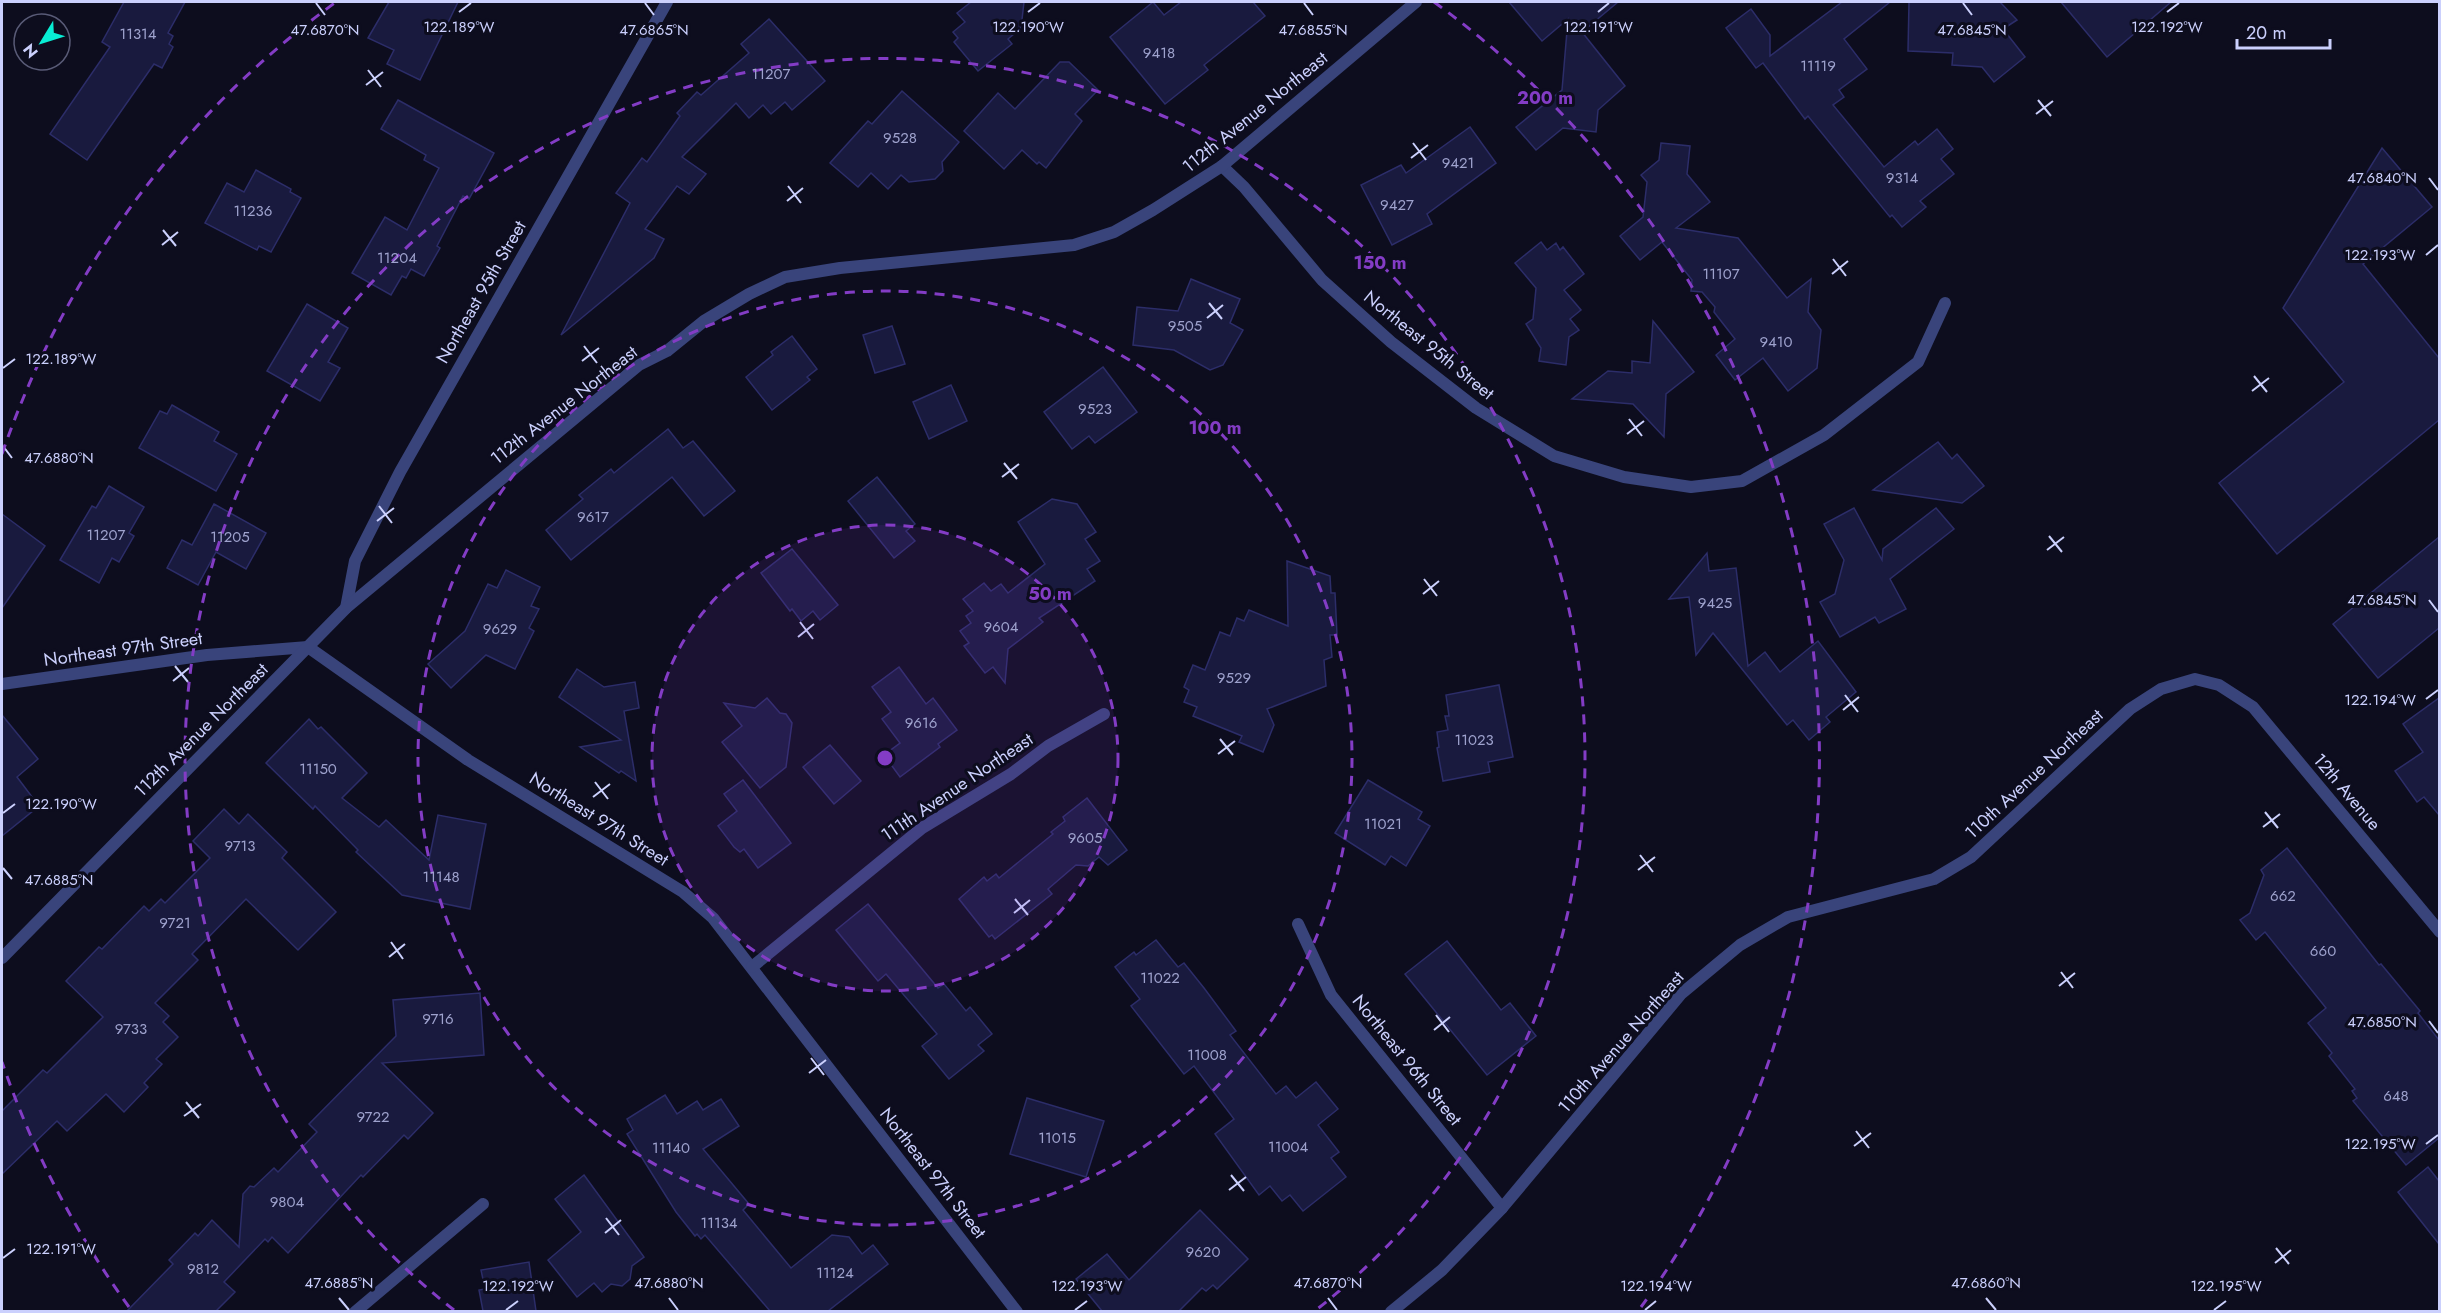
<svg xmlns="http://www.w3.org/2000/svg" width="2441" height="1313" font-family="Jost,sans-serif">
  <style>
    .building { fill: #191a3e; stroke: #2c2d69; stroke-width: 1.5 }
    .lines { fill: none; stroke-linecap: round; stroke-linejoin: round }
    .minor { stroke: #39447b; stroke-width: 12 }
    .tertiary { stroke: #39447b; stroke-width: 12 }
    .ticks { fill: none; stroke: #cbd0fd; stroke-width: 2 }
    .ring { fill: none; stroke: #833cc5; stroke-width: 3; stroke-dasharray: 10 8 }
    .labels { text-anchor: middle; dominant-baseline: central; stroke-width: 6; stroke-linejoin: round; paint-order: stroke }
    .number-label { font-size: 15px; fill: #9ea2cd }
    .street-label { font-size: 18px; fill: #cbd0fd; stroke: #0d0d1e }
    .ticks-label { font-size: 15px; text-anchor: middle; fill: #cbd0fd; stroke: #0d0d1e; stroke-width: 6; stroke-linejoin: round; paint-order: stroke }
    .centre { fill: #833cc5; stroke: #0d0d1e; stroke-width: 3 }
    .ring-label { font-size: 18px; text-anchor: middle; font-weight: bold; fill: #833cc5; stroke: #0d0d1e; stroke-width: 6; stroke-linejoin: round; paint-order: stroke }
  </style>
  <rect width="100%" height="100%" fill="#0d0d1e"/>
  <g class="building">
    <polygon points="124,2 185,2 168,33 173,36 169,44 173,47 162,68 154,64 87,160 50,134 110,47 102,42"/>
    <polygon points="389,2 458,2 420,80 387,64 394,50 368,38"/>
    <polygon points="971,2 1024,2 1021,28 1008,39 1012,44 978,71 954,42 958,38 953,32 965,22 957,13"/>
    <polygon points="1153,2 1164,15 1181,2 1253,2 1265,16 1204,65 1208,70 1165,104 1110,37"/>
    <polygon points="1509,2 1618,2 1582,32 1625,86 1598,110 1596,132 1563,128 1536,150 1516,127 1562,90 1568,19 1542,41"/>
    <polygon points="1842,2 1890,2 1844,39 1867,69 1839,90 1844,97 1833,105 1884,167 1915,141 1918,145 1937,129 1953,149 1941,159 1954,174 1920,201 1926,207 1902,227 1892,215 1890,217 1808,116 1805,119 1763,63 1756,68 1726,28 1751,9 1770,35 1770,56"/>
    <polygon points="1909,2 2000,2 2017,20 2003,29 2025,57 1994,82 1982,67 1952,65 1953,53 1908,51"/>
    <polygon points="2061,2 2171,2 2107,57"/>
    <polygon points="769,19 825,81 792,110 785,102 771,114 763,105 749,118 736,103 682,157 706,174 689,194 677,186 645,229 664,239 654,258 561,335 630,203 616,193 642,158 647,162 680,116 677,113 697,92 701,95 749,53 741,44"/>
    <polygon points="1060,62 1069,62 1098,90 1075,114 1082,121 1046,168 1039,162 1037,164 1022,150 1004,169 964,131 998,93 1015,109"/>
    <polygon points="902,91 959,142 942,162 943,171 935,179 909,182 901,175 888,189 871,173 858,187 830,163 868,121 872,124"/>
    <polygon points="398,100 494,153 469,199 463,196 437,246 440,248 424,276 411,269 406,278 402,276 391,295 352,273 385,217 407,230 439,168 424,160 426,155 381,129"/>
    <polygon points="1470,127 1496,163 1427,214 1432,224 1392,245 1361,185 1401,165 1406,173"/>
    <polygon points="1661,143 1690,146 1687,174 1710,202 1676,228 1738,238 1787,298 1811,279 1808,312 1821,330 1817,368 1788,391 1763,358 1735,380 1716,355 1735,339 1714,312 1715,307 1702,292 1691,291 1692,280 1662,242 1640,260 1620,236 1643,217 1647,182 1641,175 1659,160"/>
    <polygon points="2382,148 2432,207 2363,264 2439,358 2439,420 2277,554 2219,483 2344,382 2283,308"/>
    <polygon points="256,170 291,189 290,192 301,198 271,252 259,246 257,250 205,223 227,183 244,192"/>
    <polygon points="1541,242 1547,250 1556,243 1560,250 1563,247 1584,274 1564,290 1581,310 1570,319 1579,330 1569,337 1566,365 1539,361 1541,348 1526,324 1533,319 1536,288 1515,263"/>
    <polygon points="1191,279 1240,299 1230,323 1243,330 1223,365 1210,370 1174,350 1133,345 1137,307 1178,311"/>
    <polygon points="307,304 348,328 328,362 340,368 320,401 267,371"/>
    <polygon points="1653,321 1694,372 1666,394 1664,437 1633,404 1572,399 1608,371 1632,373 1632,361 1650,363"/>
    <polygon points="892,326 905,364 875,373 863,335"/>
    <polygon points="792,336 817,369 807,377 810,380 772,410 746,377 773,355 771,352"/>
    <polygon points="1103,367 1137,412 1095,443 1089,436 1072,449 1044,412"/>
    <polygon points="951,385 967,421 929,439 913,402"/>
    <polygon points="172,405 219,432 214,441 237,454 216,491 139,448 160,411 167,414"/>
    <polygon points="668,429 683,448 693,441 735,491 704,516 672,477 571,560 546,530 583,499 579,495 611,469 614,473"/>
    <polygon points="1938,442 1952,459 1957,454 1984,486 1962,503 1873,490"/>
    <polygon points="877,477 915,524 906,531 915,541 894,558 848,501"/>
    <polygon points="109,486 144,507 129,533 134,536 119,562 112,558 99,583 60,560 92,506 96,508"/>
    <polygon points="1052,499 1077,504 1096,532 1085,539 1100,561 1087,569 1095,581 1039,618 1043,622 1008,649 1005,683 993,667 985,673 964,646 969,643 960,631 971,623 966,616 973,611 963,599 984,583 991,591 1001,584 1008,593 1045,564 1018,522"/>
    <polygon points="214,504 266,533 246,569 216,552 198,585 167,568 182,540 192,545"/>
    <polygon points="1854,508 1882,560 1883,549 1936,508 1954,529 1890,579 1906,609 1879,623 1875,617 1840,637 1820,602 1835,594 1844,560 1824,524"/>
    <polygon points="2,514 45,546 2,608"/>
    <polygon points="2439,537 2439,628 2378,678 2333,624"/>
    <polygon points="792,549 838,605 820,620 813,611 801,621 792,609 790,611 761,573"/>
    <polygon points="1707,553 1709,571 1736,568 1748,666 1765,652 1780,672 1818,641 1856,692 1826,717 1830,722 1809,740 1793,720 1787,725 1713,633 1696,655 1689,597 1669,599"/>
    <polygon points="1287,561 1330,576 1331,593 1335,593 1337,635 1330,635 1332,657 1324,660 1326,686 1267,709 1274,725 1263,752 1239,742 1242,736 1193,716 1197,707 1184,702 1189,690 1184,687 1193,665 1205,670 1220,632 1230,636 1237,618 1244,621 1249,610 1288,626"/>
    <polygon points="506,570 540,587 531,606 539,609 529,628 534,631 515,669 486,655 451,688 428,664 465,631 488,584 497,588"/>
    <polygon points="899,667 926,704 933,698 957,730 938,744 940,747 900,777 884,755 900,743 882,719 891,712 872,687"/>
    <polygon points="577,669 604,687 635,682 639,708 624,711 636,781 621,771 619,773 580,747 621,740 559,697"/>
    <polygon points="1499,685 1513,757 1488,762 1490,772 1443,781 1437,748 1439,747 1437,732 1448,730 1445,716 1449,716 1446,695"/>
    <polygon points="767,698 780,713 786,714 792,723 786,767 760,788 722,742 742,726 724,703 755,708"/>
    <polygon points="2439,698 2439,815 2424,797 2417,802 2395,771 2423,752 2403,724"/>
    <polygon points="2,715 38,759 17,777 39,806 2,836"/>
    <polygon points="309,719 318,729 321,727 367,773 342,798 379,827 386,820 429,860 438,815 486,824 470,909 402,895 356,852 358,850 315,806 313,809 266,763"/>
    <polygon points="830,745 861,781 834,804 803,767"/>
    <polygon points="743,780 791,843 758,868 744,849 740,852 734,847 718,826 737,811 724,794"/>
    <polygon points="1368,780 1422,812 1418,819 1430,826 1406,866 1391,856 1385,865 1335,833"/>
    <polygon points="1087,798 1127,850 1108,865 1099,857 1088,866 1076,865 1048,889 1052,894 995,939 992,935 989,937 959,899 984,877 987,881 996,874 999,878 1053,834 1051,832 1065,821 1063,817"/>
    <polygon points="224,809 239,824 248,814 287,852 282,858 336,912 298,950 246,899 192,954 198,960 155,1003 169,1016 163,1022 178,1037 156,1059 162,1064 144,1083 148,1087 124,1112 106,1094 67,1131 57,1121 2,1174 2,1111 43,1070 47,1073 103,1017 66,981 99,947 102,949 144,906 149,911 161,899 165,903 210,858 193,841"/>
    <polygon points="2287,848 2379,965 2381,964 2420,1011 2418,1013 2439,1040 2439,1138 2406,1165 2353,1101 2357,1098 2352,1091 2355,1089 2329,1056 2332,1053 2308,1023 2326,1008 2265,932 2256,940 2240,920 2250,913 2264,875 2261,870"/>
    <polygon points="868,904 938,988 944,984 966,1011 970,1007 992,1034 978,1045 984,1051 949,1079 922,1046 937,1034 886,974 878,981 836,930"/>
    <polygon points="1156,940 1178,967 1184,963 1204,988 1236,1031 1230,1035 1276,1094 1286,1086 1296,1098 1316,1082 1338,1109 1318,1125 1339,1152 1331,1158 1346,1177 1303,1211 1290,1195 1282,1201 1270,1186 1259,1195 1215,1134 1234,1119 1194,1066 1184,1074 1131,1006 1140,999 1115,967 1134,952 1136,955"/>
    <polygon points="1447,941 1501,1010 1510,1003 1536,1036 1487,1075 1405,974"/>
    <polygon points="480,993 484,1055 382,1063 433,1113 408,1139 404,1135 363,1177 361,1175 288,1253 272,1237 268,1242 265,1239 224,1282 235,1292 216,1311 127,1311 173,1264 169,1260 195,1233 198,1236 212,1220 239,1247 243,1194 250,1186 254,1187 274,1168 278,1172 317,1132 309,1124 396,1036 393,1000"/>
    <polygon points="665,1095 677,1114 697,1101 703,1110 721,1099 739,1126 703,1149 749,1204 743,1210 791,1268 832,1235 849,1237 862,1254 873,1245 888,1264 828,1311 770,1311 705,1235 701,1239 697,1234 695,1236 676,1212 627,1134 633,1130 627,1119"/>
    <polygon points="1027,1098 1104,1121 1086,1177 1010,1154"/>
    <polygon points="2428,1167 2439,1181 2439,1244 2398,1192"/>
    <polygon points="584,1175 644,1257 632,1266 630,1279 622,1286 611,1284 602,1292 594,1283 577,1297 548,1260 581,1232 555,1199"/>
    <polygon points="1200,1210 1248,1259 1217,1289 1213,1285 1206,1291 1202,1288 1179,1311 1102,1311 1076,1279 1107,1254 1129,1280"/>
    <polygon points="529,1262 536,1311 483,1311 479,1290 485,1289 481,1270"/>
  </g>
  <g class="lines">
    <g class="minor">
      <polyline points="1222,166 1244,187 1322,280 1391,342 1476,408 1554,456 1624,477 1691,487 1742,481 1824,435 1918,362 1945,303"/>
      <polyline points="346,608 355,561 400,472 667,2"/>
      <polyline points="2,684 207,655 308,647 468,760 683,892 713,918 1017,1312"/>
      <polyline points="1298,924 1331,995 1502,1208"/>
      <polyline points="752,967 922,828 1011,774 1048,746 1104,714"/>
      <polyline points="355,1312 483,1204"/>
      <polyline points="1391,1312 1442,1270 1502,1208 1681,994 1740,945 1788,917 1934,879 1971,857 2130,709 2161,689 2195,679 2219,685 2253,707 2440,932"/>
    </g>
    <polyline class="tertiary" points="2,958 346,608 639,365 667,351 704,321 749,294 785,277 840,268 1074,245 1114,232 1153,210 1222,166 1416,2"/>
  </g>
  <path class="ticks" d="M316,3L325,15M645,3L654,15M1304,3L1313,15M1963,3L1972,15M459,12L471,3M1028,12L1040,3M1598,12L1609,3M2167,12L2179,3M368,70L381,87M366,85L383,72M2038,100L2051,116M2036,114L2053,101M1413,143L1426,160M1411,158L1428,145M2429,178L2438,190M788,186L801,203M787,201L803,188M163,230L176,246M162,245L178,232M2426,255L2438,245M1833,259L1846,276M1832,274L1848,261M1209,303L1222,319M1207,318L1223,305M584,346L597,363M582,361L599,348M3,368L15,359M2254,376L2267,392M2252,391L2269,378M1629,419L1642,436M1627,434L1644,421M3,446L12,458M1004,463L1017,479M1002,477L1019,464M379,506L392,523M377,521L394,508M2049,536L2062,552M2047,550L2064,537M1424,579L1437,596M1423,594L1439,581M2429,600L2438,612M800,622L813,639M798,637L814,624M175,666L188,682M173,681L189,668M1845,695L1858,712M2426,699L2438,690M1843,710L1859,697M1220,739L1233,755M1218,754L1235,741M595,782L608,799M593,797L610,784M2265,812L2278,828M3,813L15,804M2263,827L2280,814M1640,855L1653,872M3,868L12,879M1638,870L1655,857M1015,899L1028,915M1014,913L1030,900M391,942L403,959M389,957L405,944M2061,972L2073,988M2059,986L2075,973M1436,1015L1449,1032M2429,1021L2438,1033M1434,1030L1450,1017M811,1058L824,1075M809,1073L826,1060M186,1102L199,1118M184,1116L201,1104M1856,1131L1869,1148M2426,1144L2438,1135M1854,1146L1871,1133M1231,1175L1244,1191M1229,1190L1246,1177M606,1218L619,1235M605,1233L621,1220M2276,1248L2289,1264M3,1258L15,1249M2275,1263L2291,1250M339,1298L349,1310M669,1298L678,1310M1328,1298L1337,1310M1986,1298L1996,1310M506,1310L518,1301M1075,1310L1087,1301M1645,1310L1656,1301M2214,1310L2226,1301"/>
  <circle cx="885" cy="758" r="233" fill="#833cc5" fill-opacity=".12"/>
  <g class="ring">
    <circle cx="885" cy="758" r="233"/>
    <circle cx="885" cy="758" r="467"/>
    <path d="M454 1310A700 700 0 1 1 1316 1310"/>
    <path d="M129 1307A934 934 0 0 1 2 1062M2 454A934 934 0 0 1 336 2M1434 2A934 934 0 0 1 1641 1307"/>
  </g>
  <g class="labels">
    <g class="number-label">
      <text x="138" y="34">11314</text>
      <text x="1159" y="53">9418</text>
      <text x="1818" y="66">11119</text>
      <text x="771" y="74">11207</text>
      <text x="900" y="138">9528</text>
      <text x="1458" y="163">9421</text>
      <text x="1902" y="178">9314</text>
      <text x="1397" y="205">9427</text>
      <text x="253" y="211">11236</text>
      <text x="397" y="258">11204</text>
      <text x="1721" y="274">11107</text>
      <text x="1185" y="326">9505</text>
      <text x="1776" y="342">9410</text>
      <text x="1095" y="409">9523</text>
      <text x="593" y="517">9617</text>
      <text x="106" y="535">11207</text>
      <text x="230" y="537">11205</text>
      <text x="1715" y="603">9425</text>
      <text x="1001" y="627">9604</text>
      <text x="500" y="629">9629</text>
      <text x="1234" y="678">9529</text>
      <text x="921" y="723">9616</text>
      <text x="1474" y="740">11023</text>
      <text x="318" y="769">11150</text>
      <text x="1383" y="824">11021</text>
      <text x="1085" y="838">9605</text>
      <text x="240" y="846">9713</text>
      <text x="441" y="877">11148</text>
      <text x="2283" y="896">662</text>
      <text x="175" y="923">9721</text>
      <text x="2323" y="951">660</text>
      <text x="1160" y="978">11022</text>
      <text x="438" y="1019">9716</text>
      <text x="131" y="1029">9733</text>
      <text x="1207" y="1055">11008</text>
      <text x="2396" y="1096">648</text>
      <text x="373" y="1117">9722</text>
      <text x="1057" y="1138">11015</text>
      <text x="1288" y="1147">11004</text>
      <text x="671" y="1148">11140</text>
      <text x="287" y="1202">9804</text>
      <text x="719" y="1223">11134</text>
      <text x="1203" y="1252">9620</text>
      <text x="203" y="1269">9812</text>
      <text x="835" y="1273">11124</text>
    </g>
    <g class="street-label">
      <text transform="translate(1255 112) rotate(-39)">112th Avenue Northeast</text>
      <text transform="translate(481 292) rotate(-60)">Northeast 95th Street</text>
      <text transform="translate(1429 345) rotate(39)">Northeast 95th Street</text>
      <text transform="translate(564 405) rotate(-38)">112th Avenue Northeast</text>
      <text transform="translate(123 649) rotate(-8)">Northeast 97th Street</text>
      <text transform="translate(201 730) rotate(-45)">112th Avenue Northeast</text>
      <text transform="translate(2034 774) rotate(-43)">110th Avenue Northeast</text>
      <text transform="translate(957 787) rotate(-34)">111th Avenue Northeast</text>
      <text transform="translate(2347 792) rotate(50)">12th Avenue</text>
      <text transform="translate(599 819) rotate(32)">Northeast 97th Street</text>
      <text transform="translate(1621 1042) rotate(-49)">110th Avenue Northeast</text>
      <text transform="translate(1407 1060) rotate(51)">Northeast 96th Street</text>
      <text transform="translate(933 1173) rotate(52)">Northeast 97th Street</text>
    </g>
  </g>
  <g class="ticks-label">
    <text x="459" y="32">122.189°W</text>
    <text x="1028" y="32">122.190°W</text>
    <text x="2167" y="32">122.192°W</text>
    <text x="1598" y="32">122.191°W</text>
    <text x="325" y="35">47.6870°N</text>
    <text x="654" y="35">47.6865°N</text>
    <text x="1313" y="35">47.6855°N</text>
    <text x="1972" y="35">47.6845°N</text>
    <text x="2382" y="183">47.6840°N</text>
    <text x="2380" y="260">122.193°W</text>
    <text x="61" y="364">122.189°W</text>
    <text x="59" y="463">47.6880°N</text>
    <text x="2382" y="605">47.6845°N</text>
    <text x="2380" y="705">122.194°W</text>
    <text x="61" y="809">122.190°W</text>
    <text x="59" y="885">47.6885°N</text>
    <text x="2382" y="1027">47.6850°N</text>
    <text x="2380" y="1149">122.195°W</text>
    <text x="61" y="1254">122.191°W</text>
    <text x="339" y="1288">47.6885°N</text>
    <text x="669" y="1288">47.6880°N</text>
    <text x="1328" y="1288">47.6870°N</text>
    <text x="1986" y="1288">47.6860°N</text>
    <text x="518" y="1291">122.192°W</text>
    <text x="1087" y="1291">122.193°W</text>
    <text x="1656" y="1291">122.194°W</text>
    <text x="2226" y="1291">122.195°W</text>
  </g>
  <circle cx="885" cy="758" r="9" class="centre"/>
  <g class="ring-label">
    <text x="1545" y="104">200 m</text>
    <text x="1380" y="269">150 m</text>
    <text x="1215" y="434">100 m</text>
    <text x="1050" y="600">50 m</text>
  </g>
  <rect width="2441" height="1313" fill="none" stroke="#cbd0fd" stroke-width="6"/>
  <g transform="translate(42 42) rotate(232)"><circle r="28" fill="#0d0d1e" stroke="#595b77" stroke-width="1.5"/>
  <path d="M0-4.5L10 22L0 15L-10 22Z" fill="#08edd4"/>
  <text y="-9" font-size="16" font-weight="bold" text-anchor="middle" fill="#cbd0fd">N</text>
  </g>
  <path d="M2237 39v9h93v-9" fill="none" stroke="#cbd0fd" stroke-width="3"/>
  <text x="2246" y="39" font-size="18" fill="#cbd0fd" stroke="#0d0d1e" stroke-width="4.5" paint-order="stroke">20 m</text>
</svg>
